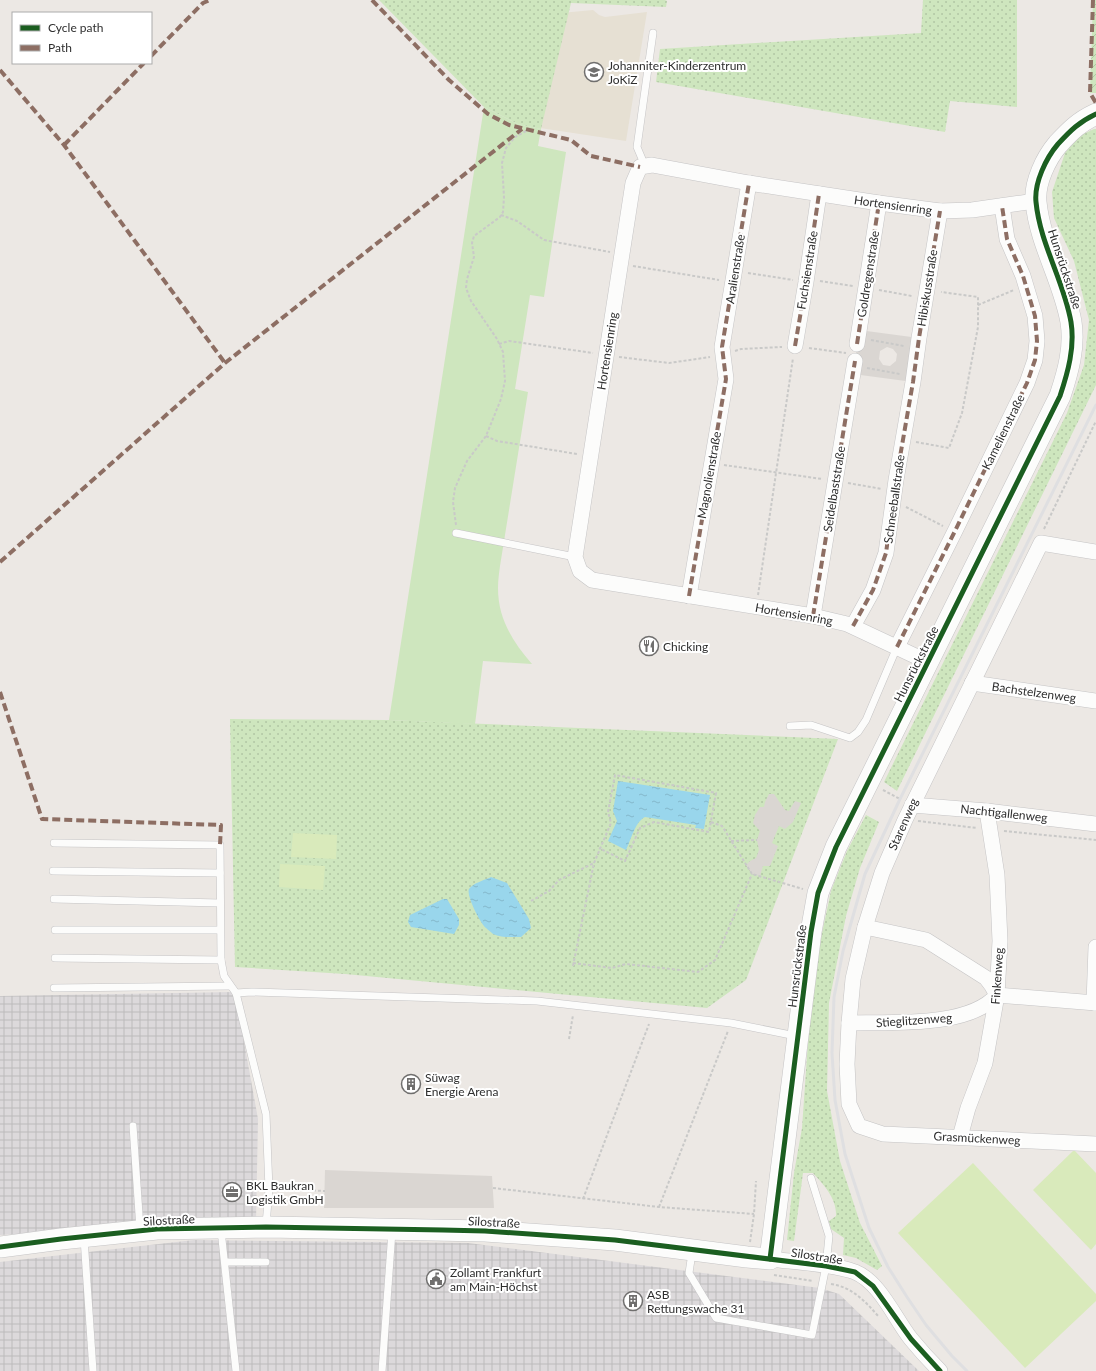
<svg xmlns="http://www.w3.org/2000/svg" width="1096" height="1371" font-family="Lato,sans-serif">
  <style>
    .industrial { fill: url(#industrial-grid) }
    .education { fill: #e6e0d3 }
    .grass { fill: url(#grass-dots) }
    .park { fill: #cee6be }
    .garden { fill: url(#garden-furrows) }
    .pitch { fill: #d9eabb }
    .plaza { fill: #dad6d2; fill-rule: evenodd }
    .water { fill: url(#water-ripples) }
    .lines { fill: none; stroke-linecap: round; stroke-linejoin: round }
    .lane-casing { stroke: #c5c4c5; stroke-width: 8 }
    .street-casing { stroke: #c5c4c5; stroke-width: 16 }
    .secondary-casing { stroke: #c5c4c5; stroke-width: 22 }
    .path { stroke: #c9c9c8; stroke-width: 2; stroke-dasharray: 3 2; stroke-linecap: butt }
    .lane { stroke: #fcfcfb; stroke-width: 7 }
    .street { stroke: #fcfcfb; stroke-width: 15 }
    .secondary { stroke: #fcfcfb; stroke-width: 21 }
    .rail { stroke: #dfdfe1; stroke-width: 3 }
    .quiet { stroke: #8d6e63; stroke-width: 4; stroke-dasharray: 8 4; stroke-linecap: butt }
    .cycleway-casing { stroke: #fff; stroke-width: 8 }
    .cycleway { stroke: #1b5e20; stroke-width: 5 }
    .labels { text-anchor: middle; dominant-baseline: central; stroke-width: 4; stroke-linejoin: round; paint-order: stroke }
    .poi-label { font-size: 12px; fill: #2e2e2e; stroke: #fff; text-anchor: start }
    .street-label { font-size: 12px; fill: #2e2e2e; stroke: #fff }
  </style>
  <defs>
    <pattern id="industrial-grid" width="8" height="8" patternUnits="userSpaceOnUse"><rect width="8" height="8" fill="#dcd9db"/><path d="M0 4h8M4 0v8" fill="none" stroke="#bdbbbc"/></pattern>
    <pattern id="grass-dots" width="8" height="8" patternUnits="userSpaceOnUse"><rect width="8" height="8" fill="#cee6be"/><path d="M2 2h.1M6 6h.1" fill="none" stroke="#b1c6a4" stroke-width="1.8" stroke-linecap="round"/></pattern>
    <pattern id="garden-furrows" width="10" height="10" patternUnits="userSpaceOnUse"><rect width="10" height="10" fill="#cee6be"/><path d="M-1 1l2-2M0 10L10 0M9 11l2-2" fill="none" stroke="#b1c6a4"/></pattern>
    <pattern id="water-ripples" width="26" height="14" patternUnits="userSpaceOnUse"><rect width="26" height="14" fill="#99d6ec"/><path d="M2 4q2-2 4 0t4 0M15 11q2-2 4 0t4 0" fill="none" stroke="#84b8cb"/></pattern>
  </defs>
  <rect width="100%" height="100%" fill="#ece8e4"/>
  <g class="industrial">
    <polygon points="235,992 258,1119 256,1221 0,1235 0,996"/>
    <polygon points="194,1240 468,1243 820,1288 839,1294 919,1371 0,1371 0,1262"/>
  </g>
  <polygon class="education" points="593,10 599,15 605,17 647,12 626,141 540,128 561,13"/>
  <g class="grass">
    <polygon points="379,0 665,0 667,1 666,7 571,3 541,129 518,124 484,107"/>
    <polygon points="923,0 1017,0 1017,107 950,101 945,132 656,82 660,49 921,33"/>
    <polygon points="1094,129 1096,129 1096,385 897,791 884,782 1067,413 1084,365 1089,320 1074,261 1054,218 1052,192 1065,153 1079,136"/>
    <polygon points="230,719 389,720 838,739 746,980 707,1008 345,974 235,967"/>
    <path d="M866,815L879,822L860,868L846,916L829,1003L827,1091L840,1161L860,1223L882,1266L877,1270L856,1258L843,1255L844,1238L831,1229L829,1221L836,1216C837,1199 824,1185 813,1173H803L794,1241L787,1240L794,1173L802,1128L811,999L822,933L831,891L847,851Z"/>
  </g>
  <path class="park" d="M484,107L518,124L541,129L538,146L566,152L544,297L530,295L515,389L528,392L500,566C499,573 498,581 498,588C498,619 513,642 532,664L483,661L475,724L389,720Z"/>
  <polygon class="garden" points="1093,0 1096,0 1096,93 1090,93"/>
  <g class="pitch">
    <polygon points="293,833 337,835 336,859 291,857"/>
    <polygon points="280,864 325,866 323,890 279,887"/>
    <polygon points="1074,1150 1096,1173 1096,1244 1091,1250 1033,1190"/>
    <polygon points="973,1163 1096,1294 1096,1301 1025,1368 898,1233"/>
  </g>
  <g class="plaza">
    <path d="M859,330L919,338L913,382L853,374ZM887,347L893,349L897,354L896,361L890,366L883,365L879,359L880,351Z"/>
    <polygon points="769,794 774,794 785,810 789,811 795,801 801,803 793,822 785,829 779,826 772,843 778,846 770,866 763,866 760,876 752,874 746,865 750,861 756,858 759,850 757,840 760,831 753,823 755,815 760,807 764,807 765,802"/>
    <polygon points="325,1170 492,1176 494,1208 324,1208"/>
  </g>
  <g class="water">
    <path d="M618,781L710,795L704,829L695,828L696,825L645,817C635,822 631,840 626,850L608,841L617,821L613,811Z"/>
    <path d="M491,877L507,883L529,919L531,928L521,937C512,937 502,938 493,934C491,932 488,930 486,928C480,923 466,895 469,889C473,883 485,880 491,877Z"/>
    <polygon points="443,899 447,899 459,919 459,925 454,934 411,927 408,922 410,915"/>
  </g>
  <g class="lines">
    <g class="lane-casing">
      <g id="lane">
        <polyline points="645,166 637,147 653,33"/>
        <polyline points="456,533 575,557"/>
        <polyline points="790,726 811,725 850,738 858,732 866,720 897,647"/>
        <polyline points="54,843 220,845 221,960 224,976 236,993 266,1114 269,1189 266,1225"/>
        <polyline points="53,871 220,873"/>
        <polyline points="54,899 220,903"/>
        <polyline points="55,930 220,930"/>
        <polyline points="55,958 221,960"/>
        <polyline points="54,988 230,986"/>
        <polyline points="236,993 252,992 537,1001 731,1023 796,1036"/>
        <polyline points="133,1126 140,1229"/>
        <polyline points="221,1230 236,1371"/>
        <polyline points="84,1238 93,1371"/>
        <polyline points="692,1253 689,1273 716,1318 812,1335 826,1266 829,1236 811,1178"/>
        <polyline points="225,1262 266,1262"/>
        <polyline points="382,1371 392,1231"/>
      </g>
    </g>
    <g class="street-casing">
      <g id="street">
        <polyline points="857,344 879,203"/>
        <polyline points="795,346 806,282 819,194"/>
        <polyline points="1096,552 1041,543 905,820 882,873 865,927 853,979 849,1023 847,1064 849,1104 859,1126 883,1134 1096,1144"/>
        <polyline points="689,596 726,379 722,347 749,183"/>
        <polyline points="813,616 855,361"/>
        <polyline points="853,626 873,590 886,553 896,480 913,382 919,338 940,211"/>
        <polyline points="897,647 955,531 1027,383 1035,360 1037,341 1035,316 1023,276 1007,239 1002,206"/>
        <polyline points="928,662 847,624 813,616 592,580 580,571 575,557 633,183 640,167 652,165 749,183 879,203 940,211 972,210 1035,201"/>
        <polyline points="972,683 1096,701"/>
        <polyline points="912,805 987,811 1096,824"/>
        <polyline points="865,927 926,940 986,978 992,986 997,995"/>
        <polyline points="1094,1003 1096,947"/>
        <path d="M849,1023C890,1022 969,1028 997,995L1096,1003"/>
        <polyline points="960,1137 968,1108 985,1063 997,995 1000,941 997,875 987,811"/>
        <path d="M770,1259C795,1262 833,1264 855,1272C880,1282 895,1319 911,1339C920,1350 930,1361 940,1371"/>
      </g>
    </g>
    <g class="secondary-casing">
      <path id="secondary" d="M0,1247L61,1239L157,1229L266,1227L323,1228L485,1231L615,1240L747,1257L770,1259L811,932L818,893L836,847L1060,396C1068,372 1075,347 1071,322C1064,281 1040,244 1036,202C1034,183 1046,158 1058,144C1071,130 1079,122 1096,114"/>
    </g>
    <g class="path">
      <polyline points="501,215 517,221 544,240 610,252"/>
      <polyline points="633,266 719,280"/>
      <polyline points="748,273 793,280"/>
      <polyline points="820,281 853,286"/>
      <polyline points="879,290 912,296"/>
      <polyline points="978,305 1014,290"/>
      <polyline points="871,340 904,346"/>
      <polyline points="499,344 509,341 593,353"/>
      <polyline points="809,348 846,353"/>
      <polyline points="735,351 741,349 782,347"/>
      <polyline points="619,357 669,363 710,357"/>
      <polyline points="867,368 900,374"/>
      <polyline points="486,436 497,441 577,454"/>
      <polyline points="916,442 949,448 962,413 978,327 978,297 941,292"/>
      <polyline points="724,465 822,479"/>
      <polyline points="848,483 882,489"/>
      <polyline points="906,507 943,526"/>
      <polyline points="456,525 453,502 455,488 467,461 486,436 501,399 505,381 503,352 497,339 471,301 466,288 467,279 474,257 472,243 474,236 500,217 503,212 504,197 502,163 506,148 515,137 528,130"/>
      <polyline points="1044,529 1096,421"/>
      <polyline points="758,595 793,358"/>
      <polyline points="883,790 900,799"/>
      <polyline points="918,821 977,828"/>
      <polyline points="711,822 722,826 752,874 803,889"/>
      <polyline points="1004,831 1096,840"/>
      <polyline points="731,841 757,840"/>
      <polyline points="531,901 549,891 559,880 594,863"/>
      <polyline points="573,963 612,968 626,964 698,972 715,960 752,874"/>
      <polyline points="573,966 594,863 611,823 608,812 615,775 716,793 709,832 654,822 640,828 625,861 599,848"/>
      <polyline points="569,1039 573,1015"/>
      <polyline points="493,1188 659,1207 754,1214"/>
      <polyline points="278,1189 325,1191"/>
      <polyline points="583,1199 649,1024"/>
      <polyline points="659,1207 728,1031"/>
      <polyline points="750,1242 754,1214 756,1181"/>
      <polyline points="774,1275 813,1281"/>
      <path d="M831,1284C852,1287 865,1301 879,1317"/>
    </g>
    <use href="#lane" class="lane"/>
    <use href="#street" class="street"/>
    <use href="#secondary" class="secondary"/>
    <polyline class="rail" points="967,1371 952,1356 926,1325 907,1297 888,1267 869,1228 845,1154 835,1100 832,1053 834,997 843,951 865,874 900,799 1096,405"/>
    <g class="quiet">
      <polyline points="372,0 449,80 488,114 509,125 571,140 591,156 640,167"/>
      <polyline points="1093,0 1090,93 1096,103"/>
      <polyline points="151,56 203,3 210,0"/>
      <polyline points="0,70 64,145 225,363"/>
      <polyline points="64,145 144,63"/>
      <polyline points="857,344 879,203"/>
      <polyline points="795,346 806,282 819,194"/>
      <polyline points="0,562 225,363 522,129"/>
      <polyline points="689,596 726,379 722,347 749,183"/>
      <polyline points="813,616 855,361"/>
      <polyline points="853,626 873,590 886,553 896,480 913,382 919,338 940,211"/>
      <polyline points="897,647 955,531 1027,383 1035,360 1037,341 1035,316 1023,276 1007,239 1002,206"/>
      <polyline points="0,692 42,819 221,825 220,845"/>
    </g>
    <g class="cycleway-casing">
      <g id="cycleway">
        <polyline points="0,1247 61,1239 157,1229 266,1227 443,1230 485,1231 615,1240 826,1266 855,1272 873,1286 911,1339 940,1371"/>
        <path d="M770,1259L811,932L818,893L836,847L1060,396C1068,372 1075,347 1071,322C1064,281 1040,244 1036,202C1034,183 1046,158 1058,144C1071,130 1079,122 1096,114"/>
      </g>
    </g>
    <use href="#cycleway" class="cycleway"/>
  </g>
  <defs>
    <g id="school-ring" transform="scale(1)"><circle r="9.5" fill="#fff" stroke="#706f6e" stroke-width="1.5"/><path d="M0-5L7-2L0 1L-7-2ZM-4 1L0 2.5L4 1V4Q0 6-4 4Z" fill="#706f6e"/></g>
    <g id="restaurant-ring" transform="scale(1)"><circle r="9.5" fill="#fff" stroke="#706f6e" stroke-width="1.5"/><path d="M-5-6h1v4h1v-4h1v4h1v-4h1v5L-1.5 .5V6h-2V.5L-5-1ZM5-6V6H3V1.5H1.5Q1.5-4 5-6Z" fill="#706f6e"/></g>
    <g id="building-ring" transform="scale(1)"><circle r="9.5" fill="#fff" stroke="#706f6e" stroke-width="1.5"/><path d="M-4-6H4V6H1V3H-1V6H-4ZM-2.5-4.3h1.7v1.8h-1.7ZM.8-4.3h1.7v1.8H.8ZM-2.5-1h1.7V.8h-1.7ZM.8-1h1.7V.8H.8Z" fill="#706f6e"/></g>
    <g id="office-ring" transform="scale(1)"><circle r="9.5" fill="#fff" stroke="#706f6e" stroke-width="1.5"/><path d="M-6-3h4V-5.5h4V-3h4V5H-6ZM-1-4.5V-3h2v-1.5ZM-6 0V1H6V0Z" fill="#706f6e"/></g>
    <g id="civic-ring" transform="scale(1)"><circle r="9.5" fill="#fff" stroke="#706f6e" stroke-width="1.5"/><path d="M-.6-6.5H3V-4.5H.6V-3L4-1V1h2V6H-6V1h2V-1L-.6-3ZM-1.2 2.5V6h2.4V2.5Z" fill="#706f6e"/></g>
  </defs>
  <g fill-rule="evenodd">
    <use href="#school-ring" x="594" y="72"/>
    <use href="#restaurant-ring" x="649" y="646"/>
    <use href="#building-ring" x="411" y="1084"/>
    <use href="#office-ring" x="232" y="1192"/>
    <use href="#civic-ring" x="436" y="1279"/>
    <use href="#building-ring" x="633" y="1301"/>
  </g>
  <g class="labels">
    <g class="poi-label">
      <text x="608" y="65">Johanniter-Kinderzentrum<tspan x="608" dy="14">JoKiZ</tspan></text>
      <text x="663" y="646">Chicking</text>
      <text x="425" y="1077">Süwag<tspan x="425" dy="14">Energie Arena</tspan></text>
      <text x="246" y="1185">BKL Baukran<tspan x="246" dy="14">Logistik GmbH</tspan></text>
      <text x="450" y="1272">Zollamt Frankfurt<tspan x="450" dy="14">am Main-Höchst</tspan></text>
      <text x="647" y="1294">ASB<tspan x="647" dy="14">Rettungswache 31</tspan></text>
    </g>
    <g class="street-label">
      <text transform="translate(893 205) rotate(8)">Hortensienring</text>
      <text transform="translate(735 269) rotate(-81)">Aralienstraße</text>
      <text transform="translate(1065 269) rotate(72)">Hunsrückstraße</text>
      <text transform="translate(807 270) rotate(-81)">Fuchsienstraße</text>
      <text transform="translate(868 274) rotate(-81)">Goldregenstraße</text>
      <text transform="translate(927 288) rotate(-81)">Hibiskusstraße</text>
      <text transform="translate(607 351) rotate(-81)">Hortensienring</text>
      <text transform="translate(1003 432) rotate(-64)">Kamelienstraße</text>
      <text transform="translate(709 475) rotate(-80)">Magnolienstraße</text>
      <text transform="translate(834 489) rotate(-81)">Seidelbaststraße</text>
      <text transform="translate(894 499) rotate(-82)">Schneeballstraße</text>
      <text transform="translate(794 614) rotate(10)">Hortensienring</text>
      <text transform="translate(916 664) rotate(-63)">Hunsrückstraße</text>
      <text transform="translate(1034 692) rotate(8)">Bachstelzenweg</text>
      <text transform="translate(1004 813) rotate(6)">Nachtigallenweg</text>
      <text transform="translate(903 824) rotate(-66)">Starenweg</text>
      <text transform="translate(797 966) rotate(-83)">Hunsrückstraße</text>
      <text transform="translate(997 976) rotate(-86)">Finkenweg</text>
      <text transform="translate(914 1020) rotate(-4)">Stieglitzenweg</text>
      <text transform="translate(977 1138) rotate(3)">Grasmückenweg</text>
      <text transform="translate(169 1220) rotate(-3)">Silostraße</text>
      <text transform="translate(494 1222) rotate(3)">Silostraße</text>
      <text transform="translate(817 1256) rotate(9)">Silostraße</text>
    </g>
  </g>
  <rect x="12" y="12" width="140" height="52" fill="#ffffff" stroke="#ababab"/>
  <rect x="20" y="25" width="20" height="6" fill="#1b5e20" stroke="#ababab"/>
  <text x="48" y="32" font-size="12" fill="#2e2e2e">Cycle path</text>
  <rect x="20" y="45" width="20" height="6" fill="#8d6e63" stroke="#ababab"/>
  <text x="48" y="52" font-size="12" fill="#2e2e2e">Path</text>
</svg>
